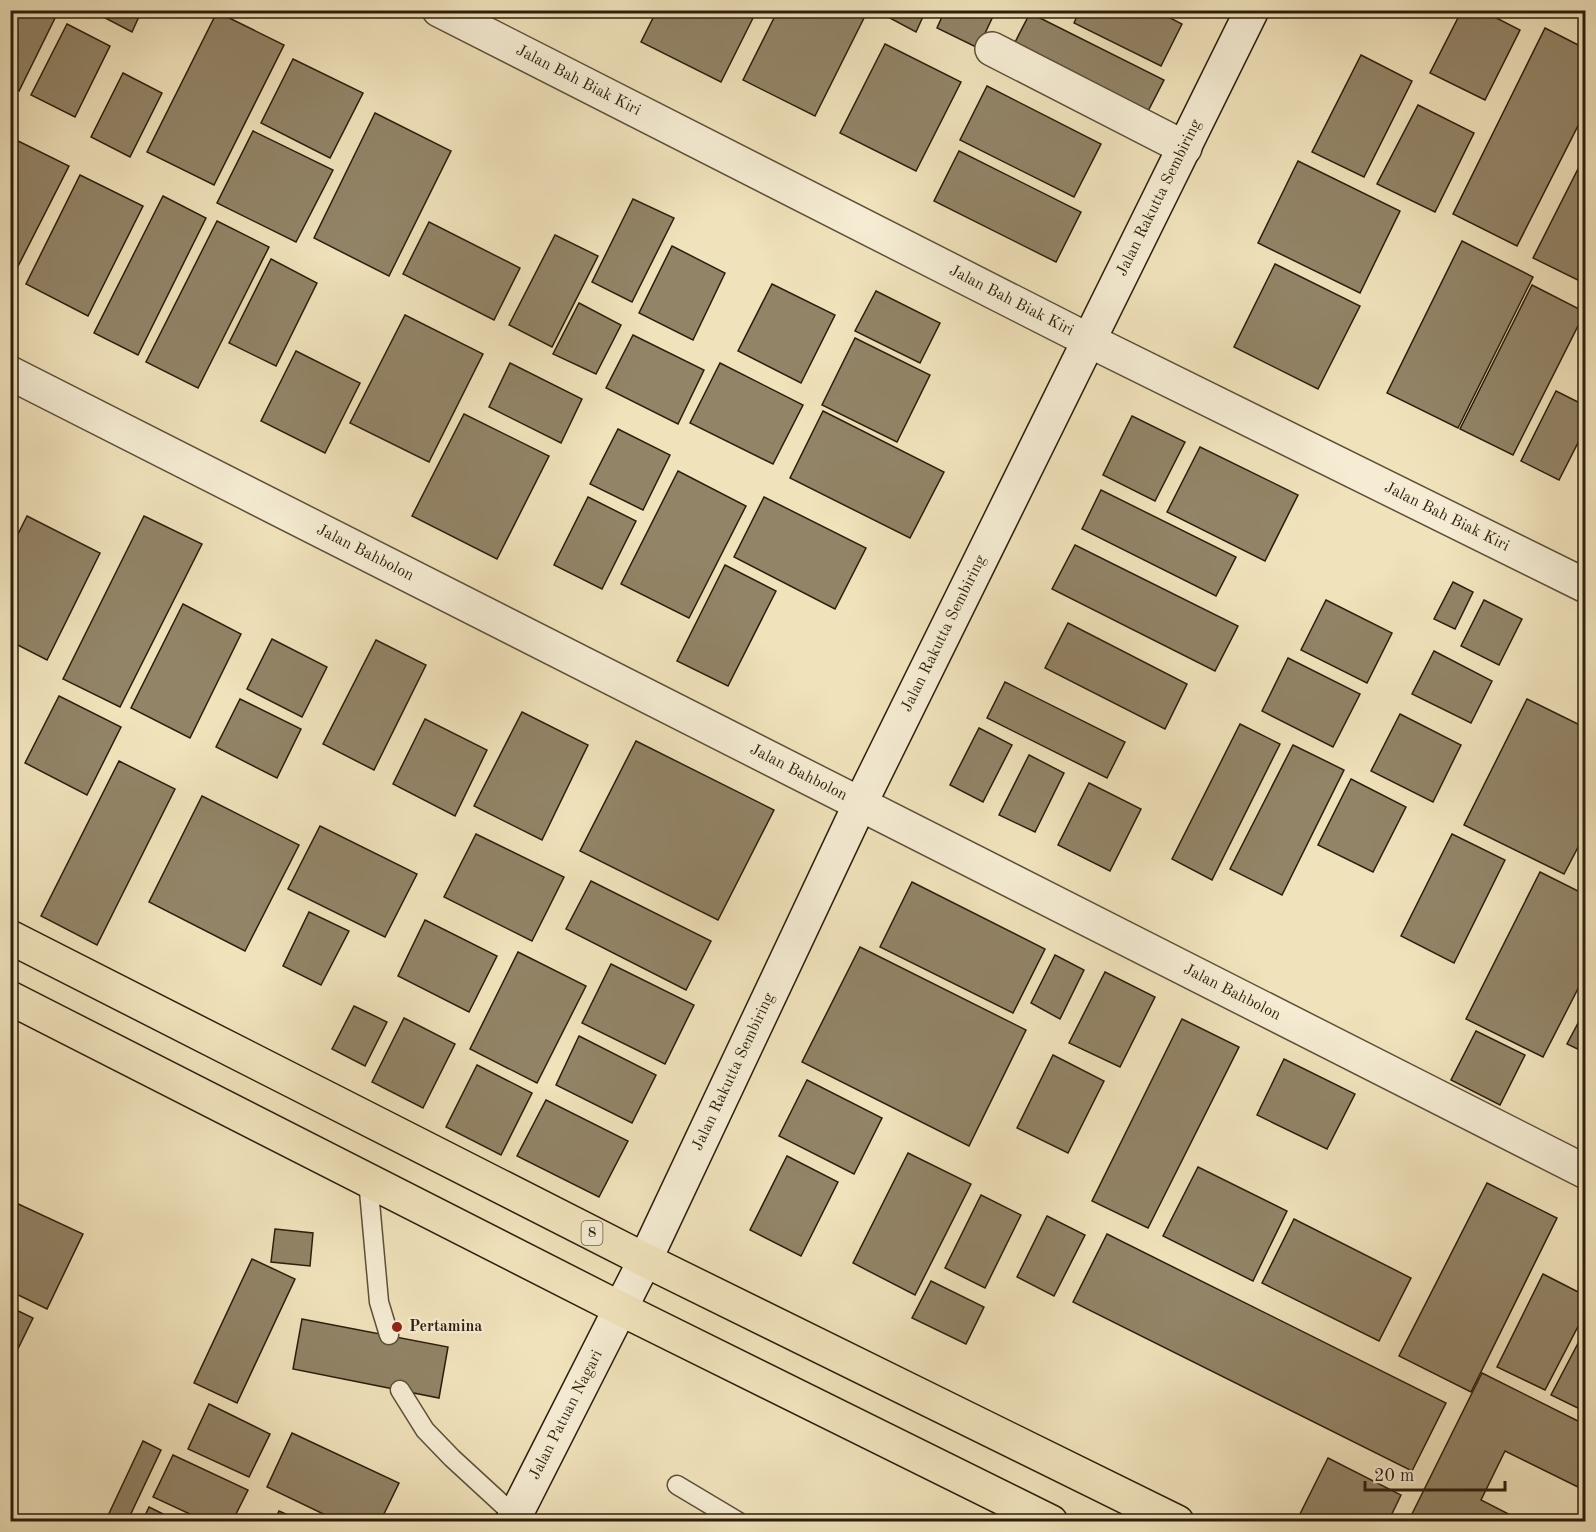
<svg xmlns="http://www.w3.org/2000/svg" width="1596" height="1532" font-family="'Old Standard TT',serif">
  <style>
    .building { fill: #928467; stroke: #2c1f0c; stroke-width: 1.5 }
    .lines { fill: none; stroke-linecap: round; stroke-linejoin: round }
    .lane-casing { stroke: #5d5038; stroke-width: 21 }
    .street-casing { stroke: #5d5038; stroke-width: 36 }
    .secondary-casing { stroke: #2c1f0c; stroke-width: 36 }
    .highway-casing { stroke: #2c1f0c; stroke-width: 36 }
    .lane { stroke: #f5ecd3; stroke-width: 18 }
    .street { stroke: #f5ecd3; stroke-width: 33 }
    .secondary { stroke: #f5ecd3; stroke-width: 33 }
    .highway { stroke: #f0e2bb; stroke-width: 33 }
    .poi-dot { fill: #8f2418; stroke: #f5ecd3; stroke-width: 2 }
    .labels { text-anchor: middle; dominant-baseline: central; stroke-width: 4.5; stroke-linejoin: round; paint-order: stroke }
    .shield { fill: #f5ecd3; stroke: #685c48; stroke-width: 1.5 }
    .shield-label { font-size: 15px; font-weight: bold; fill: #2c1f0c }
    .street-label { font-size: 16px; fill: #2c1f0c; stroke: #f5ecd3 }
    .poi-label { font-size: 16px; font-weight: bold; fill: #2c1f0c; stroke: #f5ecd3; text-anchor: start }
  </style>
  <rect width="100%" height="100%" fill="#f0e2bb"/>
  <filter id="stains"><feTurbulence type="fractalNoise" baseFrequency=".00333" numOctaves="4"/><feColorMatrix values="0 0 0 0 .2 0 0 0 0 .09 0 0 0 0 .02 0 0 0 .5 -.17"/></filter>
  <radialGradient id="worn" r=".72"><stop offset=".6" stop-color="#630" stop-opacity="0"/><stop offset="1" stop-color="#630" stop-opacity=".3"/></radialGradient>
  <g class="building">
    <polygon points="10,10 59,10 19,91 10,87"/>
    <polygon points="90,10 142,10 132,32"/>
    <polygon points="657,10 757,10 721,82 641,42"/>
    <polygon points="778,10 868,10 815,116 743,80"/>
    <polygon points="889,10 926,10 916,32 886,16"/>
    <polygon points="945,10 996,10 978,48 937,28"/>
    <polygon points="1080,10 1155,10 1182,24 1161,66 1074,23"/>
    <polygon points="1462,10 1481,10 1520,30 1485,100 1430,73"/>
    <polygon points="217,12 284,45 214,185 147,152"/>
    <polygon points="1030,13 1164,80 1145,117 1011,50"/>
    <polygon points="67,24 110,46 75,117 31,95"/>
    <polygon points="1545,28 1586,49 1586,110 1517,246 1453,214"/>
    <polygon points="885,44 961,82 916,171 840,133"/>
    <polygon points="1361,55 1412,81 1364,177 1312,152"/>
    <polygon points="293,59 363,93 330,158 261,123"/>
    <polygon points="123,73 162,93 130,157 91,137"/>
    <polygon points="987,86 1101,144 1074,197 960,140"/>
    <polygon points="1418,105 1474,133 1435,212 1377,184"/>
    <polygon points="375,113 451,151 389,276 314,238"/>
    <polygon points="253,131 333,170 296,242 217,203"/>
    <polygon points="10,137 69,166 10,282"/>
    <polygon points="959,151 1081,212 1056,262 934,201"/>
    <polygon points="1586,153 1586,284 1533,258"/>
    <polygon points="1298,161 1400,211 1360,293 1258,243"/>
    <polygon points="80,175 143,206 88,316 26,284"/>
    <polygon points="163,196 206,218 138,355 94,333"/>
    <polygon points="633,199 674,218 632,302 592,282"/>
    <polygon points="217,221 269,247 198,388 146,362"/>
    <polygon points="429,222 520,268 494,320 403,274"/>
    <polygon points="555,235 598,256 552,347 509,325"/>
    <polygon points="1462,241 1533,277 1458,428 1387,393"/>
    <polygon points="672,246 725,273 693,340 639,313"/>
    <polygon points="271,259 317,283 276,366 229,343"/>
    <polygon points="1275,264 1360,306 1318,389 1234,347"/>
    <polygon points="772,284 835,315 801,383 738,351"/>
    <polygon points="1532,285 1585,312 1513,455 1460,429"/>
    <polygon points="876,291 940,323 920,363 855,331"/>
    <polygon points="579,303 621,325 596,374 553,354"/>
    <polygon points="405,315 483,354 429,462 350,423"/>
    <polygon points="633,335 704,370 678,424 606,388"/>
    <polygon points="855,338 930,375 897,442 822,405"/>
    <polygon points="296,351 360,383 325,453 261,421"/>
    <polygon points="510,363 582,399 561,443 489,407"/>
    <polygon points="720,363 803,405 773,464 690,423"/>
    <polygon points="1556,391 1586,406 1586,427 1559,480 1521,461"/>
    <polygon points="823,411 944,472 910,538 790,478"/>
    <polygon points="464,414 549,456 497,559 412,516"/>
    <polygon points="1132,416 1185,442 1155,501 1103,475"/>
    <polygon points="618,429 670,455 643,510 590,484"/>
    <polygon points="1200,447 1298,495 1265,561 1167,512"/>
    <polygon points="678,471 746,506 689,618 621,584"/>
    <polygon points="1101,490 1236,557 1216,596 1082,529"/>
    <polygon points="588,497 636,521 602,589 554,565"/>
    <polygon points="764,497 866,548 835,609 734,557"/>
    <polygon points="27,516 100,553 47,660 10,641 10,550"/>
    <polygon points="144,516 202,544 120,707 63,679"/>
    <polygon points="1075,545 1238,626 1215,671 1052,589"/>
    <polygon points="725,565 776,591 728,686 677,661"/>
    <polygon points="1453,582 1473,592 1455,629 1434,619"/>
    <polygon points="1326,600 1392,633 1367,683 1301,650"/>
    <polygon points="1484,600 1522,619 1499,665 1461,646"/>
    <polygon points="183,604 241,634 190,738 131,708"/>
    <polygon points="1068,623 1187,684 1165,729 1045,668"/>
    <polygon points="272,639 327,667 302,717 247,689"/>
    <polygon points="376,640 426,665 374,770 323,744"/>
    <polygon points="1434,651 1492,681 1471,723 1412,694"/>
    <polygon points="1288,658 1360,694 1333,747 1262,711"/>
    <polygon points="1005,682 1125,742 1107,778 987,718"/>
    <polygon points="59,696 121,727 87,795 25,763"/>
    <polygon points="240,699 301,729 277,778 216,747"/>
    <polygon points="1527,699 1586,728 1586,832 1564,874 1464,825"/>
    <polygon points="522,712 588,745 542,840 474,806"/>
    <polygon points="1400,714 1461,745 1433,802 1371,771"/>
    <polygon points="425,719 487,750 455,816 393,784"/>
    <polygon points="1240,724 1280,744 1212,880 1172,859"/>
    <polygon points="979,728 1012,745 983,802 950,785"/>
    <polygon points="636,741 774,810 718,920 580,851"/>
    <polygon points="1293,745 1344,770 1282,895 1230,869"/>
    <polygon points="1029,755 1064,773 1035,832 999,815"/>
    <polygon points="119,761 175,789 97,945 41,916"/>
    <polygon points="1351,779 1406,807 1373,872 1318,845"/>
    <polygon points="1089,783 1141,809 1110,871 1058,845"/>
    <polygon points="202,796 299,845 245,951 149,902"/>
    <polygon points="320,826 417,874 385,937 288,889"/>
    <polygon points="476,834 564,877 532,941 444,897"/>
    <polygon points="1452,834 1505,860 1454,963 1401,936"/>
    <polygon points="1540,872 1586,895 1586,973 1543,1057 1466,1019"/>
    <polygon points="591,881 711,941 686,990 566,929"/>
    <polygon points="912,882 1045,949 1013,1013 880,947"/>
    <polygon points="309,912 349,931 321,985 283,966"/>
    <polygon points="425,920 497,956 469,1012 398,976"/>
    <polygon points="860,947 1026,1030 969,1146 802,1062"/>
    <polygon points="518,952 586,986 537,1083 470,1049"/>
    <polygon points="1055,955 1084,970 1060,1019 1031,1003"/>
    <polygon points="611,964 694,1005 665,1064 582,1023"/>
    <polygon points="1105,972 1155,997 1120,1067 1069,1043"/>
    <polygon points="354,1006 387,1022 365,1066 332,1049"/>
    <polygon points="1586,1008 1586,1053 1567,1044"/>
    <polygon points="404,1018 455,1044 423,1108 372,1082"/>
    <polygon points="1182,1019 1239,1047 1148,1228 1092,1201"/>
    <polygon points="1476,1031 1525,1055 1500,1105 1451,1080"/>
    <polygon points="579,1036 656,1075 632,1123 556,1085"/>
    <polygon points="1053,1055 1104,1081 1068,1153 1017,1128"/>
    <polygon points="1284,1059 1355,1094 1327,1149 1257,1115"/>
    <polygon points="477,1065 532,1093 501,1155 446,1127"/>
    <polygon points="807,1080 882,1118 854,1174 779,1136"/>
    <polygon points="546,1100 628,1141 599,1197 517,1156"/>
    <polygon points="908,1153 971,1184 915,1295 853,1263"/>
    <polygon points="787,1156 838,1182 801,1256 750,1230"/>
    <polygon points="1198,1167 1287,1211 1253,1281 1163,1236"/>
    <polygon points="1487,1183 1557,1218 1471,1392 1399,1356"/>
    <polygon points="981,1195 1021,1215 985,1288 945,1268"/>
    <polygon points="14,1202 83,1234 47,1309 10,1291 10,1210"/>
    <polygon points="1047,1216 1085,1235 1054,1296 1017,1277"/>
    <polygon points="1294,1219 1411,1278 1379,1341 1262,1283"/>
    <polygon points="275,1229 313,1233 310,1266 271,1262"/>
    <polygon points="1107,1234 1446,1403 1412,1471 1073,1302"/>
    <polygon points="252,1259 295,1279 237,1403 194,1383"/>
    <polygon points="1543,1274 1586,1296 1586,1311 1545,1390 1497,1367"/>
    <polygon points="931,1281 984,1307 966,1344 912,1318"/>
    <polygon points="10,1307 33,1318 10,1365"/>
    <polygon points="302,1319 448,1347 439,1398 293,1369"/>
    <polygon points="1586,1328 1586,1412 1551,1395"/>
    <polygon points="1482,1373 1586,1425 1586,1491 1505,1451 1481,1500 1524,1522 1408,1522"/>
    <polygon points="209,1404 270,1434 249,1477 188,1449"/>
    <polygon points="292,1433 399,1483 380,1522 340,1522 267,1487"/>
    <polygon points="143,1441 161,1450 127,1522 105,1522"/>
    <polygon points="173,1455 248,1490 232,1522 207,1522 153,1497"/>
    <polygon points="1328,1458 1401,1495 1388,1522 1296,1522"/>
    <polygon points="149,1507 179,1522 142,1522"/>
    <polygon points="279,1511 303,1522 274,1522"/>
  </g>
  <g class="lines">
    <g class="lane-casing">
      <g id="lane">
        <polyline points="368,1180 379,1302 389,1335"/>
        <polyline points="400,1390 425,1430 452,1458 515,1516"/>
        <polyline points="677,1485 739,1522"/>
      </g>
    </g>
    <g class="street-casing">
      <g id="street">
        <path id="s1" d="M439,10L1090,341L1586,586"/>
        <polyline points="992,49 1185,148"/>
        <path id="s2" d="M10,373L1586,1172"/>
      </g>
    </g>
    <g class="secondary-casing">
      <g id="secondary">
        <path id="s3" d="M512,1522L645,1260L860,804L1252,10"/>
      </g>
    </g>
    <g class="highway-casing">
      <g id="highway">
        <polyline points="10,937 645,1260 1177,1522"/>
        <polyline points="10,998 621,1309 1051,1522"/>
      </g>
    </g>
    <use href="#lane" class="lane"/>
    <use href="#street" class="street"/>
    <use href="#secondary" class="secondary"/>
    <use href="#highway" class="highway"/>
  </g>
  <circle class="poi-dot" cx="397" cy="1327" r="6"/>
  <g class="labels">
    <rect class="shield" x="581.5" y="1221" width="21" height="24" rx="4.5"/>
    <g class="shield-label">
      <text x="592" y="1233">8</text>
    </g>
    <g class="street-label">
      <text stroke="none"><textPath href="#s1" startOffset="156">Jalan Bah Biak Kiri</textPath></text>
      <text stroke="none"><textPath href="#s3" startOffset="1474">Jalan Rakutta Sembiring</textPath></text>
      <text stroke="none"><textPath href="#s1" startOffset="642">Jalan Bah Biak Kiri</textPath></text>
      <text stroke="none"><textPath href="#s1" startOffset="1128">Jalan Bah Biak Kiri</textPath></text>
      <text stroke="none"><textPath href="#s2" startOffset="398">Jalan Bahbolon</textPath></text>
      <text stroke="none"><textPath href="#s3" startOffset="988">Jalan Rakutta Sembiring</textPath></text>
      <text stroke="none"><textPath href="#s2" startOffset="884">Jalan Bahbolon</textPath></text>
      <text stroke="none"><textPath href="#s2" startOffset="1370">Jalan Bahbolon</textPath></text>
      <text stroke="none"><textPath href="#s3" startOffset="502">Jalan Rakutta Sembiring</textPath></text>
      <text stroke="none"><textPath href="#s3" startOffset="120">Jalan Patuan Nagari</textPath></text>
    </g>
    <g class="poi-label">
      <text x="409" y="1327">Pertamina</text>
    </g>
  </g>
  <rect width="1596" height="1532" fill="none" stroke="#f0e2bb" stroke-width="36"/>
  <rect x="12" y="12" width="1572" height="1508" fill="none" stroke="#2c1f0c" stroke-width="3"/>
  <rect x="18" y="18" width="1560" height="1496" fill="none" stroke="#2c1f0c" stroke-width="1.5"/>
  <path d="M1365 1481v9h140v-9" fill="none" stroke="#2c1f0c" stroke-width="3"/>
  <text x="1374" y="1481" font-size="18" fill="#2c1f0c" stroke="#f5ecd3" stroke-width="4.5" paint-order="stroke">20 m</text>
  <rect width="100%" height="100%" filter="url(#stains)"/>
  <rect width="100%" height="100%" fill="url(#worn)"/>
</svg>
